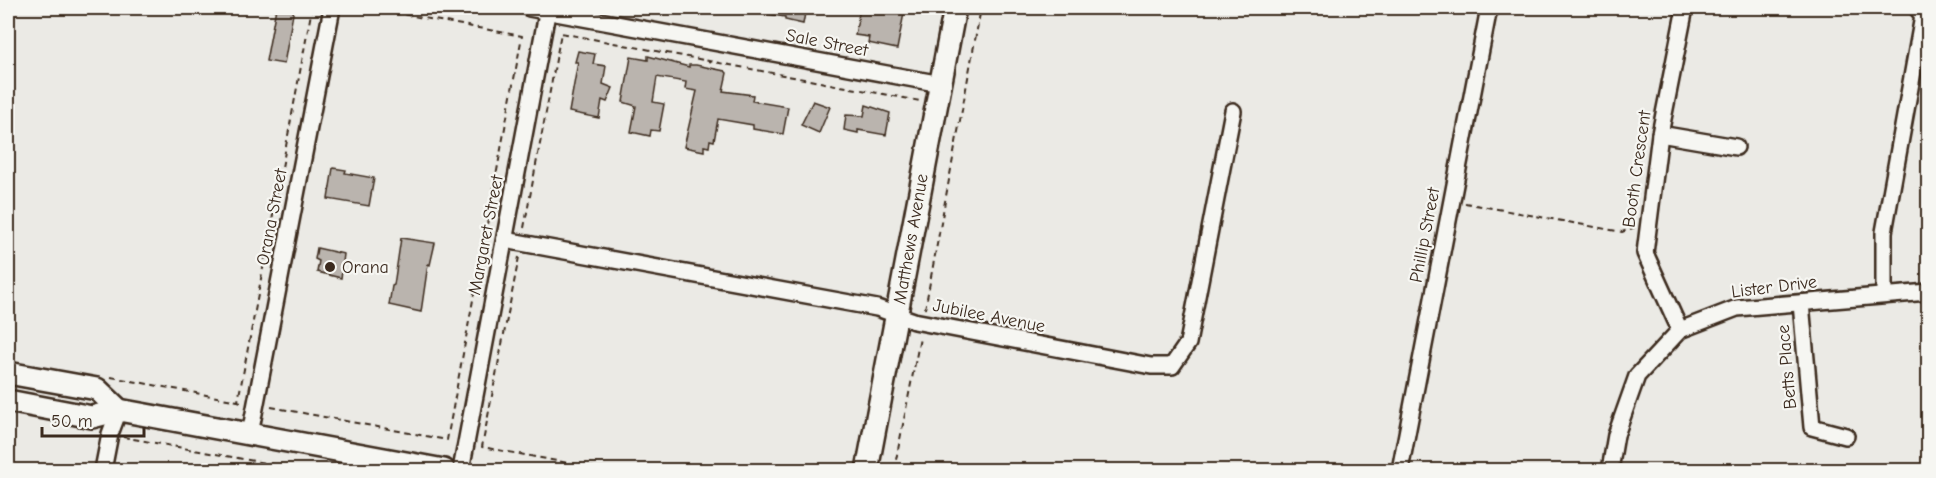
<svg xmlns="http://www.w3.org/2000/svg" width="1936" height="478" font-family="'Comic Neue',sans-serif">
  <style>
    .building { fill: #bab4ae; stroke: #3b2a1e; stroke-width: 1.5 }
    .lines { fill: none; stroke-linecap: round; stroke-linejoin: round }
    .street-casing { stroke: #3b2a1e; stroke-width: 20 }
    .secondary-casing { stroke: #3b2a1e; stroke-width: 26 }
    .path { stroke: #3b2a1e; stroke-width: 2; stroke-dasharray: 6 4.5; stroke-linecap: butt }
    .street { stroke: #f6f6f2; stroke-width: 15 }
    .secondary { stroke: #f6f6f2; stroke-width: 21 }
    .poi-dot { fill: #3b2a1e; stroke: #f6f6f2; stroke-width: 2 }
    .labels { text-anchor: middle; dominant-baseline: central; stroke-width: 4.5; stroke-linejoin: round; paint-order: stroke }
    .street-label { font-size: 18px; fill: #3b2a1e; stroke: #f6f6f2 }
    .poi-label { font-size: 18px; fill: #3b2a1e; stroke: #f6f6f2; text-anchor: start }
  </style>
  <rect width="100%" height="100%" fill="#ebeae5"/>
  <filter id="ink" filterUnits="userSpaceOnUse"><feTurbulence type="fractalNoise" baseFrequency=".0167" numOctaves="2"/><feDisplacementMap in="SourceGraphic" scale="12" xChannelSelector="R" yChannelSelector="G"/><feConvolveMatrix kernelMatrix="1 2 1 2 8 2 1 2 1" color-interpolation-filters="sRGB"/></filter>
  <g filter="url(#ink)">
    <g class="building">
      <polygon points="276,8 294,8 284,64 266,61"/>
      <polygon points="762,8 806,8 803,24 785,20 785,17 762,13"/>
      <polygon points="860,8 905,8 897,49 868,43 869,37 855,35"/>
      <polygon points="578,51 595,54 593,64 606,66 603,84 613,88 607,102 602,100 599,118 569,112 578,62 575,62"/>
      <polygon points="648,56 689,67 689,65 696,65 725,71 727,73 723,91 753,95 752,101 788,107 783,134 753,129 753,125 718,119 714,141 710,140 709,147 704,146 704,151 684,147 697,91 685,89 686,82 657,77 653,102 664,104 659,131 651,130 650,136 631,132 636,106 623,102 631,57 648,60"/>
      <polygon points="813,101 830,107 819,133 801,125"/>
      <polygon points="866,105 890,113 886,135 858,130 858,133 844,130 846,115 864,116"/>
      <polygon points="333,168 346,170 345,173 374,178 369,206 328,199"/>
      <polygon points="401,238 435,243 430,265 428,264 421,312 389,305 392,286 394,285"/>
      <polygon points="317,248 344,254 341,278 317,272 319,261 315,259"/>
    </g>
    <g class="lines">
      <g class="street-casing">
        <g id="street">
          <polyline points="529,8 941,84"/>
          <polyline points="1660,134 1736,147"/>
          <polyline points="505,240 877,308 914,321 1151,366 1172,366 1188,343 1233,111"/>
          <polyline points="1884,295 1884,232 1923,16 1917,8"/>
          <polyline points="1801,303 1812,427 1846,436"/>
          <polyline points="1680,330 1645,253 1660,134 1685,8"/>
          <polyline points="250,434 332,8"/>
          <polyline points="103,470 110,434 119,410"/>
          <polyline points="461,470 548,8"/>
          <polyline points="1400,470 1489,8"/>
          <polyline points="1610,470 1616,435 1637,376 1680,330 1737,308 1928,292"/>
        </g>
      </g>
      <g class="secondary-casing">
        <g id="secondary">
          <polyline points="8,373 97,389 119,410"/>
          <polyline points="8,401 92,417 119,410 444,470"/>
          <polyline points="867,470 955,8"/>
        </g>
      </g>
      <g class="path">
        <polyline points="1465,203 1622,232 1635,227"/>
        <polyline points="524,228 561,33 920,101"/>
        <polyline points="519,257 482,447 605,470"/>
        <polyline points="925,309 981,8"/>
        <polyline points="111,377 238,401"/>
        <polyline points="241,402 238,401 312,8"/>
        <polyline points="271,407 447,440 522,36 369,8"/>
        <polyline points="123,437 303,470"/>
        <polyline points="894,470 920,338"/>
      </g>
      <use href="#street" class="street"/>
      <use href="#secondary" class="secondary"/>
    </g>
  </g>
  <circle class="poi-dot" cx="330" cy="267" r="6"/>
  <g class="labels">
    <g class="street-label">
      <text transform="translate(827 43) rotate(11)">Sale Street</text>
      <text transform="translate(1637 169) rotate(-82)">Booth Crescent</text>
      <text transform="translate(272 217) rotate(-79)">Orana Street</text>
      <text transform="translate(486 235) rotate(-79)">Margaret Street</text>
      <text transform="translate(1425 235) rotate(-79)">Phillip Street</text>
      <text transform="translate(911 239) rotate(-80)">Matthews Avenue</text>
      <text transform="translate(1774 287) rotate(-7)">Lister Drive</text>
      <text transform="translate(989 316) rotate(11)">Jubilee Avenue</text>
      <text transform="translate(1787 367) rotate(-95)">Betts Place</text>
    </g>
    <g class="poi-label">
      <text x="342" y="267">Orana</text>
    </g>
  </g>
  <rect width="1936" height="478" fill="none" stroke="#f6f6f2" stroke-width="30"/>
  <rect x="15" y="15" width="1906" height="448" fill="none" stroke="#3b2a1e" stroke-width="2" filter="url(#ink)"/>
  <path d="M42 427v9h102v-9" fill="none" stroke="#3b2a1e" stroke-width="3"/>
  <text x="51" y="427" font-size="18" fill="#3b2a1e" stroke="#f6f6f2" stroke-width="4.5" paint-order="stroke">50 m</text>
</svg>
